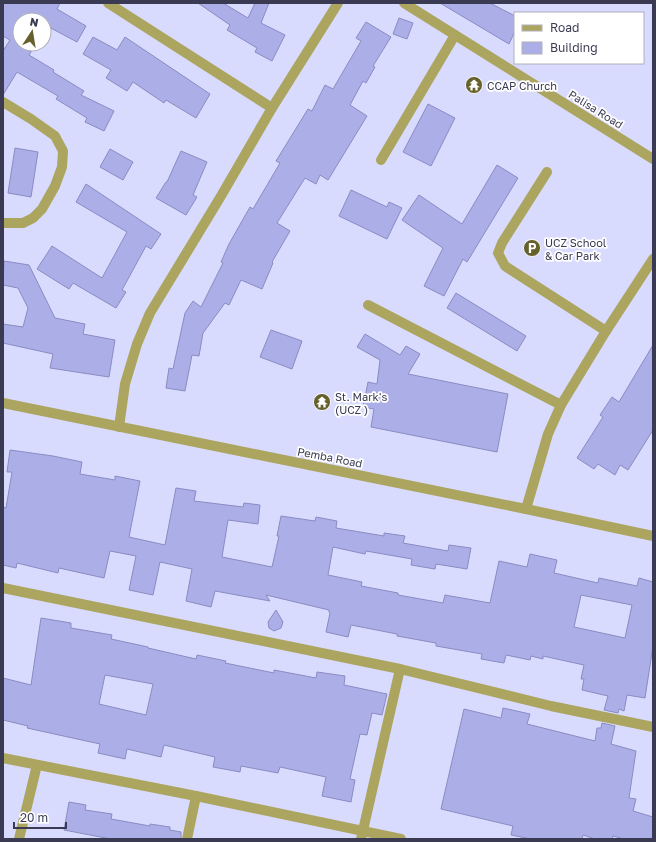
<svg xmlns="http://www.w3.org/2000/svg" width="656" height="842" font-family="'Golos Text',sans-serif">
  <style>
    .building { fill: #acaee7; stroke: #8a8bc2; fill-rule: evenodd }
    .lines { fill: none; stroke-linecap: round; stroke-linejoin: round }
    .minor { stroke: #aca55f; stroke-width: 10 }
    .labels { text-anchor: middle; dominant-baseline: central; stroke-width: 3.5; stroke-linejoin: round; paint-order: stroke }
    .poi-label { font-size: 11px; fill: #3a3a52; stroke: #fff; text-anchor: start }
    .street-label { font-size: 11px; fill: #3a3a52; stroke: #fff }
  </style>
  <rect width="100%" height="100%" fill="#d9dbfe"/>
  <g class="building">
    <polygon points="3,3 60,3 57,9 86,26 77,42 47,26 44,30 44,20 20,20 20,44 36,44 29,55 54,70 53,72 84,91 81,95 114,111 104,131 85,122 87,118 56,99 58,96 17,72 3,95 3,51 10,40 3,36"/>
    <polygon points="198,3 223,3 248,18 255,3 269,3 261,23 285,35 272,61 255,52 257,48 227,30 230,25"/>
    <polygon points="440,3 490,3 515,16 515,31 509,44"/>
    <polygon points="399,18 413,23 407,39 393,34"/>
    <polygon points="366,22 391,37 373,66 375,67 366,83 363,81 350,105 367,116 328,180 320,175 316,184 305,178 277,223 290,231 272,262 273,263 262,289 241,280 229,305 225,303 203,333 199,356 192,355 185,391 166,388 169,368 173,369 185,313 193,301 201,307 223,263 221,262 229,244 250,207 253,209 280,163 276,161 308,109 312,111 325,85 333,89 361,41 356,38"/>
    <polygon points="93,37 117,50 125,37 210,94 196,118 166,100 164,103 133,82 127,91 106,78 111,70 83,54"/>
    <polygon points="428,104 455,118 431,166 403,152"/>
    <polygon points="15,148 38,152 31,197 8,193"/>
    <polygon points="110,149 133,162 123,180 100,167"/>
    <polygon points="181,151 207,162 193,195 197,197 186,215 156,198 166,182 167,182"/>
    <polygon points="497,165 518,178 467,262 463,259 444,296 424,286 443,248 402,220 419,195 462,224"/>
    <polygon points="86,184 161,234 151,249 146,246 122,290 126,292 116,308 73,283 69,289 37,269 52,246 102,278 127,232 76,202"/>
    <polygon points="351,190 387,207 389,202 402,208 387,239 339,216"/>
    <polygon points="4,261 29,265 55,318 85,324 83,334 115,340 109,377 50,368 53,354 3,343 3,324 23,327 28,308 18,288 3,285"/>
    <polygon points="456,293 526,336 517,351 447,308"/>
    <polygon points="271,330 302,341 292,369 260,357"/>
    <polygon points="365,334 400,355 406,346 420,354 408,374 508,394 497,452 371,427 374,409 363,407 368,382 377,384 380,360 357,347"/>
    <polygon points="653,345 653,430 628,470 620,465 615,475 598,464 594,469 577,458 603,417 600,415 612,397 619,402"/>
    <path d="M10,450L53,456L82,462L80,474L115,480V476L140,481L129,537L165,545L176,488L196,491L194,501L243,507L244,503L260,505L258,524L228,520L222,557L272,567L279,536H277L281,516L315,521L316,517L337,521L336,528L384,536V533L405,536L403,543L448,551L449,545L471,548L467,569L436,564L435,569L411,565L412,559L366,551L365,554L333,547L328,575L362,582L361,586L398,593V595L443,603L445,595L490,603L499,561L527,567L530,554L557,560L554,573L598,583L599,578L637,586L639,578L653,582V646L645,698L627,695L624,711L619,709L618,713L604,710L608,696L582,690L584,679H581L584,665L543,656V659L531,656L530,660L506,655L504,663L481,659L482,654L436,646V643L397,636V634L351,625L348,637L326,632L330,613L329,612V610L266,595L270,601L215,591L211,607L186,601L192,569L160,562L153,595L129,590L136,556L110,551L104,578L59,568L58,573L17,563L16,568L3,565V507L6,508L12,472H7ZM581,595L632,605L625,638L574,627Z"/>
    <polygon points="276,610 283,622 281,628 274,631 269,628 268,622"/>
    <path d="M41,618L71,623V628L112,635L111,639L148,647V648L196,659L197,655L226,661L225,663L274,673V670L316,678L317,672L345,676L344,685L387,694L382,715L372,713L367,735L360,734L350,779L355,780L351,802L322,796L326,777L280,767L278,773L241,766L240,772L213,767L215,757L164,745L161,757L127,749L125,759L98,753L100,744L27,728L28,726L3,720V678L31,685ZM105,675L153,684L146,715L99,704Z"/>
    <polygon points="503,708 530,714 527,724 595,741 597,728 601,728 602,723 615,726 611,744 636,751 629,798 636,799 633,811 653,817 653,839 624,839 613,836 612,839 595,839 583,835 582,839 531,839 511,835 513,826 441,809 464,709 501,718"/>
    <polygon points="69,802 86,805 85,810 112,814 111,819 150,826 150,824 170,827 170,830 181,832 181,839 111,839 64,830"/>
  </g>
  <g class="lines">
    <g class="minor">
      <polyline points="108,3 272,108"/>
      <polyline points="404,3 653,159"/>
      <polyline points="3,102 31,119 55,136 63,151 62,167 55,186 42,209 33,218 23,223 3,223"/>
      <polyline points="381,160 455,35"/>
      <polyline points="547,172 502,243 498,253 505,266 606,331"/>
      <polyline points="368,305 561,405"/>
      <polyline points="3,403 526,509 653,536"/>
      <polyline points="119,427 125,384 137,344 150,313 221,196 272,108 338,3"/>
      <polyline points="526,509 548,434 561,405 606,331 653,259"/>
      <polyline points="3,588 400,669 551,706 653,727"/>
      <polyline points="3,758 196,796 401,839"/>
      <polyline points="19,839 37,765"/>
      <polyline points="187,839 196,796"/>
      <polyline points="361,839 400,669"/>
    </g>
  </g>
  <defs>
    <g id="temple-disc" transform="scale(0.9)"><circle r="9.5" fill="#66602d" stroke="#fff"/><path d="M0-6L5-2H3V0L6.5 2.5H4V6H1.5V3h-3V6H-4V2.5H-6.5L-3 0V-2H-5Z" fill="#fff"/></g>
    <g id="parking-disc" transform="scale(0.9)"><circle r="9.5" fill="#66602d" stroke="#fff"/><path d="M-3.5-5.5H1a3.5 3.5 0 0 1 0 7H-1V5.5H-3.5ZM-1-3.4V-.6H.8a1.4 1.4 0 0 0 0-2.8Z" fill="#fff"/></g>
  </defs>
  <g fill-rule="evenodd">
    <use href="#temple-disc" x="474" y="85"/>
    <use href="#parking-disc" x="532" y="248"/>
    <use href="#temple-disc" x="322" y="402"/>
  </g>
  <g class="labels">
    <g class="poi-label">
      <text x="487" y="85">CCAP Church</text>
      <text x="545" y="242">UCZ School<tspan x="545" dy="13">&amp; Car Park</tspan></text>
      <text x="335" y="396">St. Mark's<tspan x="335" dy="13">(UCZ )</tspan></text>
    </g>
    <g class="street-label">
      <text transform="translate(596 109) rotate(32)">Palisa Road</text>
      <text transform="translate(330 457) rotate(11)">Pemba Road</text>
    </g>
  </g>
  <rect width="656" height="842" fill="none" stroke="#3a3a52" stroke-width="8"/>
  <rect x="514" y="12" width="130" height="52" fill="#ffffff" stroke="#b0b0ba"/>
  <rect x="522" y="25" width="20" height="6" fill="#aca55f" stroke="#b0b0ba"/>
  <text x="550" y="32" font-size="12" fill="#3a3a52">Road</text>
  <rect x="522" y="42" width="20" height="12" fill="#acaee7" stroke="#b0b0ba"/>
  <text x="550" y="52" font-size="12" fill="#3a3a52">Building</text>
  <g transform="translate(32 32) rotate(12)"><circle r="19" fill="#ffffff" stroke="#b0b0ba"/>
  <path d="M0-3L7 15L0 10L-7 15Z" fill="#66602d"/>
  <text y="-6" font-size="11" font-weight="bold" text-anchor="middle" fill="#3a3a52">N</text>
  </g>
  <path d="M14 822v6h52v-6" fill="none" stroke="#3a3a52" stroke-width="2"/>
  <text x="20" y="822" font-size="12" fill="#3a3a52" stroke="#ffffff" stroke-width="3" paint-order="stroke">20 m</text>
</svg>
